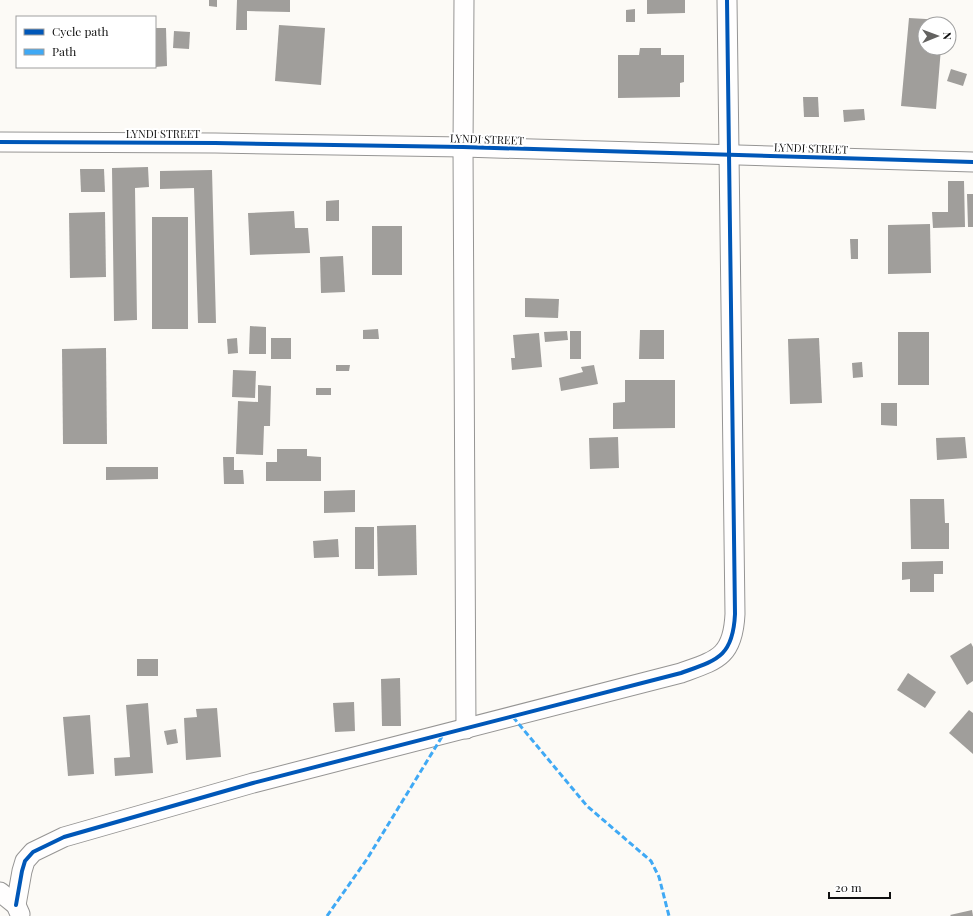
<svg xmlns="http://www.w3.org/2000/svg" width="973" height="916" font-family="'Playfair Display',serif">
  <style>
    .building { fill: #a09e9b }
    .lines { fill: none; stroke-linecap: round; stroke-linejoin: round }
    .street-casing { stroke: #969594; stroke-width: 21 }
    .street { stroke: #fffefe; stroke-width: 19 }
    .quiet { stroke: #3fa9f5; stroke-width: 3; stroke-dasharray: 6 3; stroke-linecap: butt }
    .cycleway-casing { stroke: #fff; stroke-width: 6 }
    .cycleway { stroke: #0057b8; stroke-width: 4 }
    .labels { text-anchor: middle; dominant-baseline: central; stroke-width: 4; stroke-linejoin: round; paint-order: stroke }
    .street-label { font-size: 11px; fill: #101010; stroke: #fff }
  </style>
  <rect width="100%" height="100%" fill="#fcfaf6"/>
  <g class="building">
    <polygon points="209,0 217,0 217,7 209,6"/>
    <polygon points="237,0 290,0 290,12 247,11 247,30 236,30"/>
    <polygon points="647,0 685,0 685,13 647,14"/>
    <polygon points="635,9 635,22 626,22 626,10"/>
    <polygon points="909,18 943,20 943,24 925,24 925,48 941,48 936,109 901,106"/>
    <polygon points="279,25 325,28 321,85 275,81"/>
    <polygon points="155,28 166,28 167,66 155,67"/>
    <polygon points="174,31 190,32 189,49 173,48"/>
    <polygon points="640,48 661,48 661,55 684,55 684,82 680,83 680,97 618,98 618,55 639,55"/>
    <polygon points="951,69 967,74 963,86 947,81"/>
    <polygon points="803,97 818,97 819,117 804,117"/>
    <polygon points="864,109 865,120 844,122 843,110"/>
    <polygon points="148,167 149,187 135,188 137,320 114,321 112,168"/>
    <polygon points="80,169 104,169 105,192 81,192"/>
    <polygon points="212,170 216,323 198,323 194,188 160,189 160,171"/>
    <polygon points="948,181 964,181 965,227 933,228 932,212 948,212"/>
    <polygon points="967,194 973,194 973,227 968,227"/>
    <polygon points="339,200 339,221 326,221 326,201"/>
    <polygon points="294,211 295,228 308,228 310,253 250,255 248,213"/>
    <polygon points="105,212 106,277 70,278 69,213"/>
    <rect x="152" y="217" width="36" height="112"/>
    <polygon points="930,224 931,273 888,274 888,225"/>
    <rect x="372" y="226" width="30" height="49"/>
    <polygon points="850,239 858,239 858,259 851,259"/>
    <polygon points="343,256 345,292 321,293 320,257"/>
    <polygon points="525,298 559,299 558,318 525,317"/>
    <polygon points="250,326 266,327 266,354 249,354"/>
    <polygon points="378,329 379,339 363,339 363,330"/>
    <polygon points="640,330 664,330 664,359 639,359"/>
    <polygon points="567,331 568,340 545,342 544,332"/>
    <rect x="570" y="331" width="11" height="28"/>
    <rect x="898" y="332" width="31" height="53"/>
    <polygon points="539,333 542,367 512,370 511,358 515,358 513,335"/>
    <polygon points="237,338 238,353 228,354 227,339"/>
    <rect x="271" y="338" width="20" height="21"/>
    <polygon points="819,338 822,403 790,404 788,339"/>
    <polygon points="106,348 107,444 63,444 62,349"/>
    <polygon points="862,362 863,377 853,378 852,363"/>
    <polygon points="336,365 350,365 349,371 336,371"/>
    <polygon points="594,365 598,384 561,391 559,378 583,372 581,367"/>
    <polygon points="233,370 256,371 255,398 232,397"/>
    <polygon points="625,380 675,380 675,428 613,429 613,403 625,402"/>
    <polygon points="258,385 271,386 270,426 264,426 263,455 236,454 238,401 258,402"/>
    <rect x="316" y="388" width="15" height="7"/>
    <polygon points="881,403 897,403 897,426 881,425"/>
    <polygon points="618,437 619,468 590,469 589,438"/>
    <polygon points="965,437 967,458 937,460 936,438"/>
    <polygon points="277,449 307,449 307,456 321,457 321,481 266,481 266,462 277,462"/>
    <polygon points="223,457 234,457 234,470 243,470 244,484 224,484"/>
    <polygon points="106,467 158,467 158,479 106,480"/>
    <polygon points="355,490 355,512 324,513 324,491"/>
    <polygon points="910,499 944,499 945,523 949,523 949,549 911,549"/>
    <polygon points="416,525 417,575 378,576 377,526"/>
    <rect x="355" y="527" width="19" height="42"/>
    <polygon points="338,539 339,557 314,558 313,541"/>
    <polygon points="943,561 943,574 934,574 934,592 910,592 910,579 902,580 902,562"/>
    <polygon points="971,643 973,647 973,681 967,685 950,656"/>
    <rect x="137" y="659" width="21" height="17"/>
    <polygon points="908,673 936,692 925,708 897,690"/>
    <polygon points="400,678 401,726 382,726 381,679"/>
    <polygon points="354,702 355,731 335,732 333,703"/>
    <polygon points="148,703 153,773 115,776 114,758 130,757 126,705"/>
    <polygon points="217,708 221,757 186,760 184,718 197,717 196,709"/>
    <polygon points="969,710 973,713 973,754 949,733"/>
    <polygon points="90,715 94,774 68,776 63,717"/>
    <polygon points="176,729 178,743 167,745 164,731"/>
    <polygon points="972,910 973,916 951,916 950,915"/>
  </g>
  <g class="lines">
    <g class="street-casing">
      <g id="street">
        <polyline points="464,0 463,147 466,729"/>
        <polyline points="0,142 215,143 463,147 973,162"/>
        <polyline points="0,892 16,905 20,914"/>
        <path d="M16,905L22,871L25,861L33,852L64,837L253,783L681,673C717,660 733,657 735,614L727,0"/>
      </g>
    </g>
    <use href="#street" class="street"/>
    <g class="quiet">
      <polyline points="513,717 587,806 651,861 659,877 669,916"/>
      <polyline points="327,916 367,859 443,735"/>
    </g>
    <g class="cycleway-casing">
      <g id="cycleway">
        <polyline points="0,142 215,143 463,147 973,162"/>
        <path d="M16,905L22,871L25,861L33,852L64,837L253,783L681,673C717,660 733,657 735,614L727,0"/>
      </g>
    </g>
    <use href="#cycleway" class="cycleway"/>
  </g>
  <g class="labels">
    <g class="street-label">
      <text x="163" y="133">LYNDI STREET</text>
      <text transform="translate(487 139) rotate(2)">LYNDI STREET</text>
      <text transform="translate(811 148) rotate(2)">LYNDI STREET</text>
    </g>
  </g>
  <rect x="16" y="16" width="140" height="52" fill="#ffffff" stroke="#9f9f9f"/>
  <rect x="24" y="29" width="20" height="6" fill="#0057b8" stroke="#9f9f9f"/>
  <text x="52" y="36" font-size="12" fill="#101010">Cycle path</text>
  <rect x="24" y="49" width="20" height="6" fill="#3fa9f5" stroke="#9f9f9f"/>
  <text x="52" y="56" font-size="12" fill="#101010">Path</text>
  <g transform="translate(937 36) rotate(89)"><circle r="19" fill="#ffffff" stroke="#9f9f9f"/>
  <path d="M0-3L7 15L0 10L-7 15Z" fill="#636260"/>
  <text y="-6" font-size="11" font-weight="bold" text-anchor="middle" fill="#101010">N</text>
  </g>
  <path d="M829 892v6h61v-6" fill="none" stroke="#101010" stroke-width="2"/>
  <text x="835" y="892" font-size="12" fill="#101010" stroke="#ffffff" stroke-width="3" paint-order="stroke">20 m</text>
</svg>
